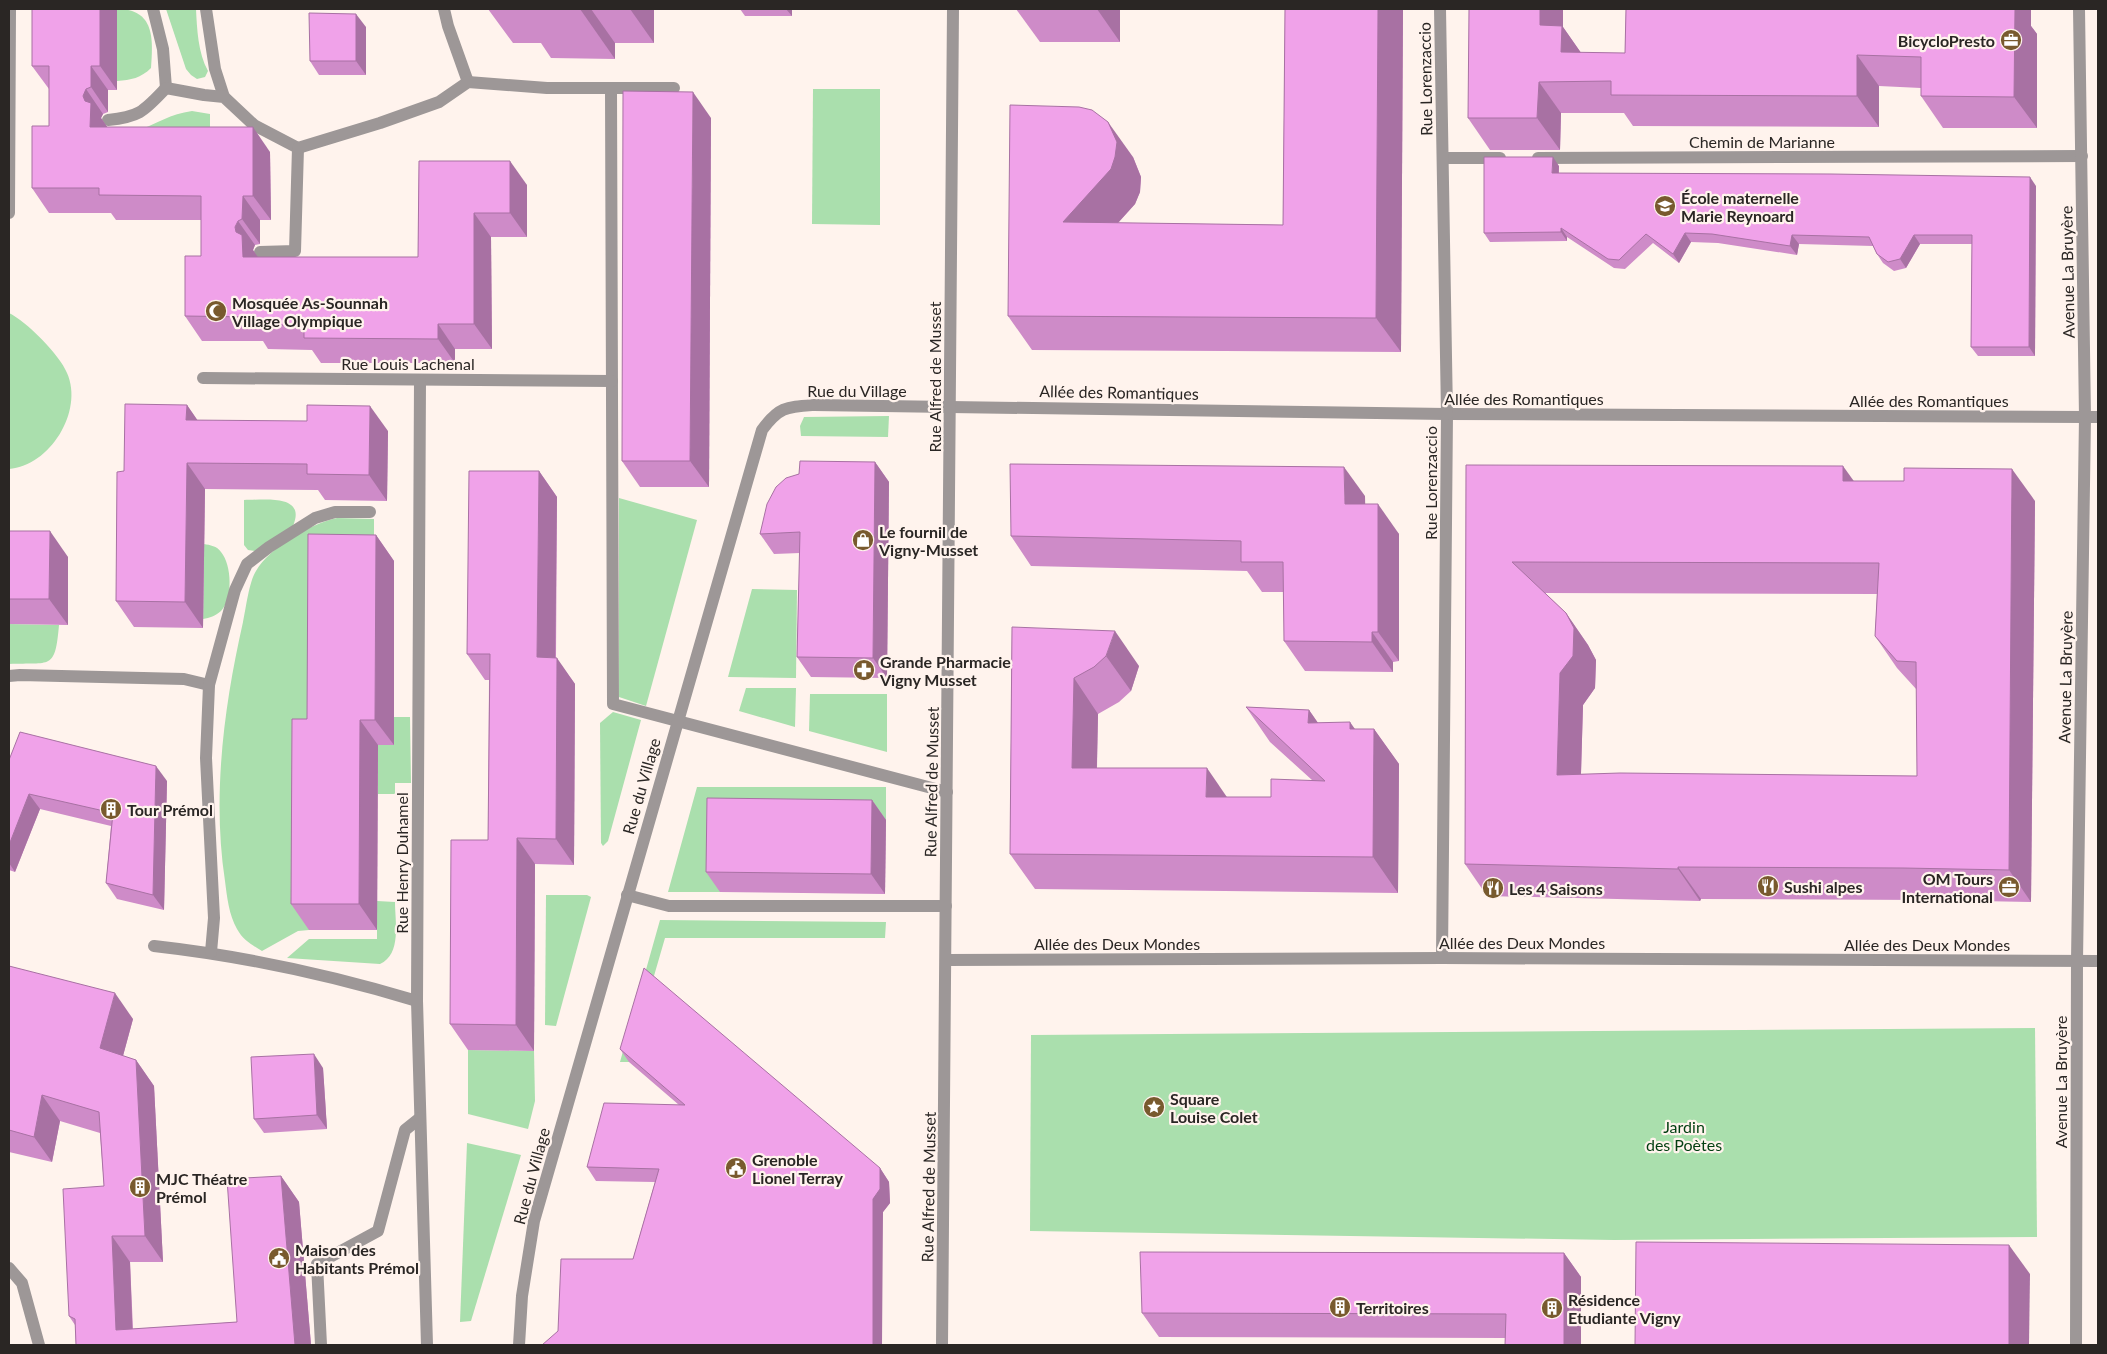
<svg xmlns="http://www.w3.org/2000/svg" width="2107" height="1354" font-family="Lato,sans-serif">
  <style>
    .green { fill: #aadfad }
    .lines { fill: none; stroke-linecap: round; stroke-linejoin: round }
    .pedestrian { stroke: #9d9797; stroke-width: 12 }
    .minor { stroke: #9d9797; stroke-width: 12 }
    .wall { fill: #ce8bc8; fill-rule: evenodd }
    .shaded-wall { fill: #a871a3 }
    .building { fill: #f0a2e9; stroke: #a871a3; fill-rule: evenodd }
    .labels { text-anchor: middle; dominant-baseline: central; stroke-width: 4.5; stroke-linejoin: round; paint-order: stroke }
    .poi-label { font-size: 16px; font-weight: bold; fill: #2a2624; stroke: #fff3ed; text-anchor: start }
    .street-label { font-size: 16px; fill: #2a2624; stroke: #fff3ed }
    .park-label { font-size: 16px; fill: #013e10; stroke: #fff3ed }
  </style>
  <rect width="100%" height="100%" fill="#fff3ed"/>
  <g class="green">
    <path d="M117,9C155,9 153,39 151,68C141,78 131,80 117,81Z"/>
    <path d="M166,9H196C197,29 198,53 208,71L205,77L197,79L191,75L186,69Z"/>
    <polygon points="813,89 880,89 880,225 812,224"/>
    <path d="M192,111L210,114V152L137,131C158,123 170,114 192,111Z"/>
    <path d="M9,313C26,321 60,355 67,373C84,411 50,466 9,469Z"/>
    <polygon points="889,416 888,437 801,436 800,426 804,417"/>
    <polygon points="619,498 697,520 646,706 619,697"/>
    <path d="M244,500C263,500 307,493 293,526L255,551L248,550L244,545Z"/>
    <path d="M337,518L374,519V560L310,745L309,930L298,931L262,951C252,945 243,940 237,929C229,915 227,897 225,881C212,796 224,706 243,622C246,608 249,582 256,571C270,547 310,524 337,518Z"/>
    <path d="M204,544C210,545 217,546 221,552C232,565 233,599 221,611C215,616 210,618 203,619Z"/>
    <polygon points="752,589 797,590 796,678 728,677"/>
    <path d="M9,624L59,625C55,671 51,662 9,664Z"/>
    <polygon points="746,688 796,688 795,727 739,711"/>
    <polygon points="810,694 887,694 887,752 809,731"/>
    <polygon points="613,712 641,720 608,841 603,846 601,843 600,723"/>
    <polygon points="393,717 410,717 411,783 395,783 395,794 378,794 378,745 393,745"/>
    <polygon points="697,787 886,787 886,820 722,818 720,892 668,892"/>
    <polygon points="546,895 587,895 591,897 556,1026 545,1025"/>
    <path d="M377,901L395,902C395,922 402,954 380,964L287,958L309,939H377Z"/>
    <polygon points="660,920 886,922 885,938 665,938 629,1062 620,1062"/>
    <polygon points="2035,1028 2037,1237 1614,1240 1030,1231 1031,1035"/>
    <polygon points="468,1050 534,1051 535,1101 528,1129 468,1114"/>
    <polygon points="467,1143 521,1155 471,1321 460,1322"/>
  </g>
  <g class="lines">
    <g class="pedestrian">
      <polyline points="153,9 163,49 166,88"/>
      <polyline points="206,9 215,69 224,97"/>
      <polyline points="444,9 448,26 468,82"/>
      <polyline points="611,89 613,704 947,792"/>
      <path d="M108,120C140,117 144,111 166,88L204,95L224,97L254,125L298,148L295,251L260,252"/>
      <polyline points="298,148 380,123 439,102 468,82 547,88 674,88"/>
      <polyline points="1443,158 1500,158"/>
      <polyline points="1538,158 2082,156"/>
      <polyline points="9,213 10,9"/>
      <polyline points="203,378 612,381"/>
      <polyline points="420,380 417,1001 427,1345"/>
      <polyline points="1447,414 2085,417"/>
      <polyline points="9,676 20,675 184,679 209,685"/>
      <polyline points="627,895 669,906 946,906"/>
      <path d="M154,946C243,956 331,975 417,1001"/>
      <polyline points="211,952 214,918 206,758 209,685 235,590 247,564 269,547 315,518 335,512 370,512"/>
      <polyline points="9,1268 22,1283 39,1345"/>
      <polyline points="321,1345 317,1264 378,1231 405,1130 420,1118"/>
    </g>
    <g class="minor">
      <polyline points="1440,9 1447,414 1442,958"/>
      <polyline points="2085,417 2098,417"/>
      <polyline points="946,960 1442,958 2098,961"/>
      <path d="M519,1345L522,1296L534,1221L762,430C779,407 786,407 814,405L1447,414"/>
      <polyline points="942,1345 953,9"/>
      <polyline points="2076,1345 2077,961 2085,417 2079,9"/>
    </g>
  </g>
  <g class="wall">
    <polygon points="117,9 117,90 108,90 108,112 103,114 101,118 107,127 270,152 271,220 260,220 260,244 255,245 253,250 257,257 418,257 419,161 527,185 527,237 491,237 492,349 455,349 455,363 321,363 312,350 268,349 263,341 202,341 185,316 201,256 201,220 116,220 111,213 49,213 32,188 49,126 49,89 32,66"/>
    <polygon points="488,9 654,9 654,43 615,43 615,59 551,58 541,43 513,43"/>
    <polygon points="740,9 792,9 792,16 745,16"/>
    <polygon points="1016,9 1120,9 1120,42 1040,42"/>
    <polygon points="1285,9 1403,9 1401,352 1032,350 1008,316 1133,157 1141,177 1140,192 1135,204 1118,223 1283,225"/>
    <polygon points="1626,9 2031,9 2031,26 2037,34 2037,128 1943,128 1921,96 1921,88 1879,86 1879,127 1633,126 1624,113 1561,113 1560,150 1490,150 1468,118 1563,27 1581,53 1625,53"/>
    <polygon points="366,27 366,75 319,75 310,61"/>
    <polygon points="711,118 709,487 640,487 622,461"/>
    <polygon points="1559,166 1559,173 2036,186 2035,356 1978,356 1971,347 1972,244 1920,244 1906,268 1894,271 1883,263 1877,254 1873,246 1799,244 1797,255 1718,243 1691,242 1679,263 1653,243 1625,269 1614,268 1567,237 1567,241 1490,242 1484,233"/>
    <polygon points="187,405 197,420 388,431 387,501 325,500 318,490 205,489 203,628 134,627 116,601 124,471"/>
    <polygon points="875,462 889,482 887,678 811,677 797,657 800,553 774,554 760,534 799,474"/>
    <path d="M1466,465L1854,481L2035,501L2031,902L1925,900L1701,899L1700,901L1487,896L1465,864ZM1545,593L1877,594L1875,636L1897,668L1917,690V776L1581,774L1583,705L1595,688L1596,660L1588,645L1566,613Z"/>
    <polygon points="539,471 557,497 556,658 575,684 574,865 535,864 534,1051 468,1050 450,1024 488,840 489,680 485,680 467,654"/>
    <polygon points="1365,496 1365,504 1399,534 1399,661 1393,662 1393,672 1305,671 1284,641 1284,592 1262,592 1247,571 1031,566 1011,536"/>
    <polygon points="9,531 68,557 68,625 9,624"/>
    <polygon points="376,535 394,561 394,745 378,745 377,930 309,930 291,904 307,719"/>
    <polygon points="1012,627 1139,666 1131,691 1119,702 1098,714 1097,768 1227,797 1271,797 1312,780 1270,742 1246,707 1309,710 1318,723 1355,729 1374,729 1399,764 1398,893 1035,889 1010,854"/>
    <polygon points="9,760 167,781 164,910 117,899 106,883 111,826 40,809 15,872 9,870"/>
    <polygon points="872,800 886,820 885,894 720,892 706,872"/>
    <polygon points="9,966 133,1019 123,1056 136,1060 154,1086 163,1262 130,1262 133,1329 237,1322 281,1176 299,1202 311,1345 76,1345 75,1325 69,1316 104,1186 100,1133 60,1121 52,1162 9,1152"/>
    <polygon points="620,1049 880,1168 889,1182 890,1203 883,1212 558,1331 633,1259 655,1182 596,1181 587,1167 679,1105 629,1062"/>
    <polygon points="323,1068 327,1129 264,1133 254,1119"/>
    <polygon points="1564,1253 1581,1277 1581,1345 1505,1345 1505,1338 1159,1337 1142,1313"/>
  </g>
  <g class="shaded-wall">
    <polygon points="100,9 117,9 117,90 100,66"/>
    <polygon points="580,9 591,9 615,43 615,59"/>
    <polygon points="630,9 654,9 654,43"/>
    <polygon points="786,9 792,9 792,16"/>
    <polygon points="1097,9 1120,9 1120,42"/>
    <polygon points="1378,9 1403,9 1401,352 1376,318"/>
    <polygon points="1540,9 1563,9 1563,27 1584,57 1562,54 1540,25"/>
    <polygon points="2013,9 2031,9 2031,26 2037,34 2037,128 2014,97"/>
    <polygon points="356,14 366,27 366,75 356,61"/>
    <polygon points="1857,55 1879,86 1879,127 1857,96"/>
    <polygon points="91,66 108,90 108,112 91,87"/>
    <polygon points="1539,82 1561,113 1560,150 1537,118"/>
    <polygon points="86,89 103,114 101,118 108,128 90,127 85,101 83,96"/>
    <polygon points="693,92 711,118 709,487 690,461"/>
    <polygon points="1108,122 1133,157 1141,177 1140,192 1135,204 1087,257 1063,222"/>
    <polygon points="253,127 270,152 271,220 253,196"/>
    <polygon points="1553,157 1559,166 1558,182 1552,173"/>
    <polygon points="510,161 527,185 527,237 510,213"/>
    <polygon points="2030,177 2036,186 2035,356 2029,347"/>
    <polygon points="243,196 260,220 260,244 242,219"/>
    <polygon points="474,213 491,237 492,349 474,324"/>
    <polygon points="238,221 255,245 253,250 260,260 243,257 235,227"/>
    <polygon points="1561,228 1567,237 1567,241 1561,232"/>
    <polygon points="1685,233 1691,242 1679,263 1673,254"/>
    <polygon points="1792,235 1799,244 1797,255 1790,246"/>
    <polygon points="1914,235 1920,244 1906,268 1900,259"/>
    <polygon points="438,324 455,349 455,363 438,339"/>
    <polygon points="187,405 205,431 186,420"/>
    <polygon points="370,406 388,431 387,501 369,475"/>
    <polygon points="875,462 889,482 887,678 873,658"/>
    <polygon points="187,463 205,489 203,628 185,602"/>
    <polygon points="1843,466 1866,498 1843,481"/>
    <polygon points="1344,467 1365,496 1366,534 1345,504"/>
    <polygon points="2012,469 2035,501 2031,902 2009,870"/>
    <polygon points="539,471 557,497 555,683 537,657"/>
    <polygon points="1378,504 1399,534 1399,661 1378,632"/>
    <polygon points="50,531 68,557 68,625 49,599"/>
    <polygon points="376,535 394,561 394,745 375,720"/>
    <polygon points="1566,613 1588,645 1596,660 1595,688 1583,705 1580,807 1557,775 1560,673"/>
    <polygon points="1115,631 1139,666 1131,691 1106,656"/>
    <polygon points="1372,632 1393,662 1393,672 1372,642"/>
    <polygon points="557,658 575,684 574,865 556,839"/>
    <polygon points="1074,678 1098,714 1096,803 1072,768"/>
    <polygon points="1309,710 1334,746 1308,723"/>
    <polygon points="360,720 378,745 377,930 359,904"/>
    <polygon points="1350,722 1374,756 1374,729 1399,764 1398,893 1373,857 1350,729"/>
    <polygon points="156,766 167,781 164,910 153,895"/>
    <polygon points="1207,768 1231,803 1206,797"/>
    <polygon points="29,794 40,809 15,872 9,863 9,845"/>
    <polygon points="872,800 886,820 885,894 871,874"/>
    <polygon points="517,838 535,864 534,1051 516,1025"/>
    <polygon points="1678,867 1701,899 1700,901 1678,869"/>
    <polygon points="115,993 133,1019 118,1074 100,1048"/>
    <polygon points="314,1054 323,1068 327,1129 317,1115"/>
    <polygon points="136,1060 154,1086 163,1262 145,1236"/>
    <polygon points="42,1095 60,1121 52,1162 34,1137"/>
    <polygon points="880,1168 889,1182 890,1203 883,1212 882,1345 873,1345 873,1199"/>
    <polygon points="281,1176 299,1202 311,1345 295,1345"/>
    <polygon points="112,1236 130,1262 133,1345 116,1330"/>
    <polygon points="2009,1245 2030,1274 2029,1345 2009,1345"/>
    <polygon points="1564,1253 1581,1277 1581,1345 1564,1345"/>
  </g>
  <g class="building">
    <polygon points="32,9 100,9 100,66 91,66 91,87 86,89 83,96 85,101 91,103 90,127 253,127 253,196 243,196 242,219 238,221 235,227 236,232 242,235 243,257 418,257 419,161 510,161 510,213 474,213 474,324 438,324 438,339 304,338 304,325 251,325 252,317 185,316 185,256 201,256 201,196 99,195 99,188 32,188 32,126 49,126 49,66 32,66"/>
    <polygon points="1285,9 1378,9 1376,318 1008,316 1010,105 1079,107 1092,110 1108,122 1117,142 1115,157 1111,169 1063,222 1283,225"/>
    <polygon points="1469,9 1540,9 1540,25 1562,26 1561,52 1625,53 1626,9 2015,9 2014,97 1921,96 1921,57 1857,55 1857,96 1611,95 1611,81 1539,82 1537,118 1468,118"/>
    <polygon points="309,13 356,14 356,61 310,61"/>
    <polygon points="623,91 693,92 690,461 622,461"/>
    <polygon points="1484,157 1553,157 1552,173 1831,174 2030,177 2029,347 1971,347 1972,235 1914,235 1900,259 1888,262 1877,254 1869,237 1792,235 1790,246 1712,234 1685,233 1673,254 1646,234 1619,260 1608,259 1561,228 1561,232 1484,233"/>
    <polygon points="125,404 187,405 186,420 307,421 307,405 370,406 369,475 307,474 307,464 187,463 185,602 116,601 117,472 124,471"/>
    <polygon points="800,461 875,462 873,658 797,657 800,532 760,534 767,504 776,487 786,478 799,474"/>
    <polygon points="1010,464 1344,467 1345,504 1378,504 1378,632 1372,632 1372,642 1284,641 1283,562 1241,562 1241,541 1011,536"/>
    <path d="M1466,465L1843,466V481H1904V468L2012,469L2009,870L1903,868L1678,867V869L1465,864ZM1512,562L1879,563L1875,636L1897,661L1916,662L1917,776L1620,773L1557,775L1560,673L1573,656L1574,628L1566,613Z"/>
    <polygon points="469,471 539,471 537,657 557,658 556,839 517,838 516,1025 450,1024 451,840 488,840 490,654 467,654"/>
    <polygon points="9,531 50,531 49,599 9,599"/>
    <polygon points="308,534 376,535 375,720 360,720 359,904 291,904 292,719 307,719"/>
    <polygon points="1012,627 1115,631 1106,656 1094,667 1074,678 1072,768 1207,768 1206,797 1271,797 1271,779 1325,781 1246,707 1309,710 1308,723 1350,722 1350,729 1374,729 1373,857 1010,854"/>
    <polygon points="20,732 156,766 153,895 106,883 113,813 29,794 9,845 9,760"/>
    <polygon points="707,798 872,800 871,874 706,872"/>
    <polygon points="9,966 115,993 100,1048 136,1060 145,1236 112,1236 116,1330 237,1322 227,1179 281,1176 295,1345 76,1345 75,1319 69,1316 63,1189 104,1186 99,1112 42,1095 34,1137 9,1130"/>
    <polygon points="644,968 880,1168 880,1189 873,1199 873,1345 542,1345 558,1331 561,1259 633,1259 659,1169 587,1167 604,1103 685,1105 620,1049"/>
    <polygon points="314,1054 317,1115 254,1119 251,1057"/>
    <polygon points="1636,1242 2009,1245 2009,1345 1635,1345"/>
    <polygon points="1140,1252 1564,1253 1564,1345 1505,1345 1506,1314 1142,1313"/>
  </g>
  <defs>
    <g id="office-disc" transform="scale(1.125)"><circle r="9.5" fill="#785a2e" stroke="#fff3ed"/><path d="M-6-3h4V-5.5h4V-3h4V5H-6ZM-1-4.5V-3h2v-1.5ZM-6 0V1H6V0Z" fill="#fff"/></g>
    <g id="school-disc" transform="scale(1.125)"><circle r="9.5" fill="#785a2e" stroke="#fff3ed"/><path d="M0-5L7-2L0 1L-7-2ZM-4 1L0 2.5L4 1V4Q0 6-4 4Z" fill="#fff"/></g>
    <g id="mosque-disc" transform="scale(1.125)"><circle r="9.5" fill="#785a2e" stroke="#fff3ed"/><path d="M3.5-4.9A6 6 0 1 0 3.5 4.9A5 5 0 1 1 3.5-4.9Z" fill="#fff"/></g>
    <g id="shop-disc" transform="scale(1.125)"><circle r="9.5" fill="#785a2e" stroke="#fff3ed"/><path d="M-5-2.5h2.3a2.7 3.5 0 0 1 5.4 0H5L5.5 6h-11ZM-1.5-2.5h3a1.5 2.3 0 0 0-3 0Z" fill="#fff"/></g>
    <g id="pharmacy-disc" transform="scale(1.125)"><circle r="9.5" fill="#785a2e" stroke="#fff3ed"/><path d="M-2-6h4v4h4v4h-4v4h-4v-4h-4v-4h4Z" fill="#fff"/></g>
    <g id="building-disc" transform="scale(1.125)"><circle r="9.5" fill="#785a2e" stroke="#fff3ed"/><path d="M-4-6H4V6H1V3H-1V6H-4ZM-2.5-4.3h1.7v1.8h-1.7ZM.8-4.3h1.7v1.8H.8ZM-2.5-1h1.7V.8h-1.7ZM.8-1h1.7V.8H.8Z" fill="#fff"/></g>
    <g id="restaurant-disc" transform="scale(1.125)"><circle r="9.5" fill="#785a2e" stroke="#fff3ed"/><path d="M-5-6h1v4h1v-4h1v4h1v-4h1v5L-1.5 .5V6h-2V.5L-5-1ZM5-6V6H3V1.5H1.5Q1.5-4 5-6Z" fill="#fff"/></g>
    <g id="sight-disc" transform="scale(1.125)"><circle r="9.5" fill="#785a2e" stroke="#fff3ed"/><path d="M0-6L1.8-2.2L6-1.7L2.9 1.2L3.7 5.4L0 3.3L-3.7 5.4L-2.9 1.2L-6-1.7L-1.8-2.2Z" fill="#fff"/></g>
    <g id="civic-disc" transform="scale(1.125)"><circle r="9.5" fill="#785a2e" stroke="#fff3ed"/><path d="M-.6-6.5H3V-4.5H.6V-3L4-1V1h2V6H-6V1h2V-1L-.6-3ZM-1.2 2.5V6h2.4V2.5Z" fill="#fff"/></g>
  </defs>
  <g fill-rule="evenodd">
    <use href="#office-disc" x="2011" y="40"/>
    <use href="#school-disc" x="1665" y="206"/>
    <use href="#mosque-disc" x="216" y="311"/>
    <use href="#shop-disc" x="863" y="540"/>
    <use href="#pharmacy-disc" x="864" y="670"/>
    <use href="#building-disc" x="111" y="809"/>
    <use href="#restaurant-disc" x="1768" y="886"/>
    <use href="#office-disc" x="2009" y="887"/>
    <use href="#restaurant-disc" x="1493" y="888"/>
    <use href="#sight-disc" x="1154" y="1107"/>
    <use href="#civic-disc" x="736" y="1168"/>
    <use href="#building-disc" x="140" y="1187"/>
    <use href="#civic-disc" x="279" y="1258"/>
    <use href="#building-disc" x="1340" y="1307"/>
    <use href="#building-disc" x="1552" y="1308"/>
  </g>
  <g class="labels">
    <g class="poi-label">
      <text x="1995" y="40" text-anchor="end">BicycloPresto</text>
      <text x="1681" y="197">École maternelle<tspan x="1681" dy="18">Marie Reynoard</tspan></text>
      <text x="232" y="302">Mosquée As-Sounnah<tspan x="232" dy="18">Village Olympique</tspan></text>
      <text x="879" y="531">Le fournil de<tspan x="879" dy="18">Vigny-Musset</tspan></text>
      <text x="880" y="661">Grande Pharmacie<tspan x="880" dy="18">Vigny Musset</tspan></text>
      <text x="127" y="809">Tour Prémol</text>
      <text x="1993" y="878" text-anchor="end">OM Tours<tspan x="1993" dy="18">International</tspan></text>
      <text x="1784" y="886">Sushi alpes</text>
      <text x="1509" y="888">Les 4 Saisons</text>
      <text x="1170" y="1098">Square<tspan x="1170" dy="18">Louise Colet</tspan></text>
      <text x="752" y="1159">Grenoble<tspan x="752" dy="18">Lionel Terray</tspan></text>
      <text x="156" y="1178">MJC Théatre<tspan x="156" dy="18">Prémol</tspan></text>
      <text x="295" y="1249">Maison des<tspan x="295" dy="18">Habitants Prémol</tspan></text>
      <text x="1568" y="1299">Résidence<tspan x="1568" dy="18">Etudiante Vigny</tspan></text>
      <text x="1356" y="1307">Territoires</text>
    </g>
    <g class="street-label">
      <text transform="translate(1425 79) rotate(-91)">Rue Lorenzaccio</text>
      <text x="1762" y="141">Chemin de Marianne</text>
      <text transform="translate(2067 272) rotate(-91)">Avenue La Bruyère</text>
      <text x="408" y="363">Rue Louis Lachenal</text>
      <text transform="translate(934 377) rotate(-90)">Rue Alfred de Musset</text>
      <text x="857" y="390">Rue du Village</text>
      <text transform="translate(1119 392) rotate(1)">Allée des Romantiques</text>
      <text x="1524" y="398">Allée des Romantiques</text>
      <text x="1929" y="400">Allée des Romantiques</text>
      <text transform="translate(1430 483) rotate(-90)">Rue Lorenzaccio</text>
      <text transform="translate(2065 677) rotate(-89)">Avenue La Bruyère</text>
      <text transform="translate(931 782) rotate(-89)">Rue Alfred de Musset</text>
      <text transform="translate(641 786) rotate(-74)">Rue du Village</text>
      <text transform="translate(401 863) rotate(-90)">Rue Henry Duhamel</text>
      <text x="1522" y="942">Allée des Deux Mondes</text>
      <text x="1117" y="943">Allée des Deux Mondes</text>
      <text x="1927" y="944">Allée des Deux Mondes</text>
      <text transform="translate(2060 1082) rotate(-90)">Avenue La Bruyère</text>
      <text transform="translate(531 1176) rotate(-75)">Rue du Village</text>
      <text transform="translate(928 1187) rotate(-89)">Rue Alfred de Musset</text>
    </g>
    <g class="park-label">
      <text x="1684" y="1126">Jardin<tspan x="1684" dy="18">des Poètes</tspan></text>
    </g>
  </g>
  <rect width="2107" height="1354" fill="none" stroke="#2a2624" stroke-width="20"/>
</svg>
